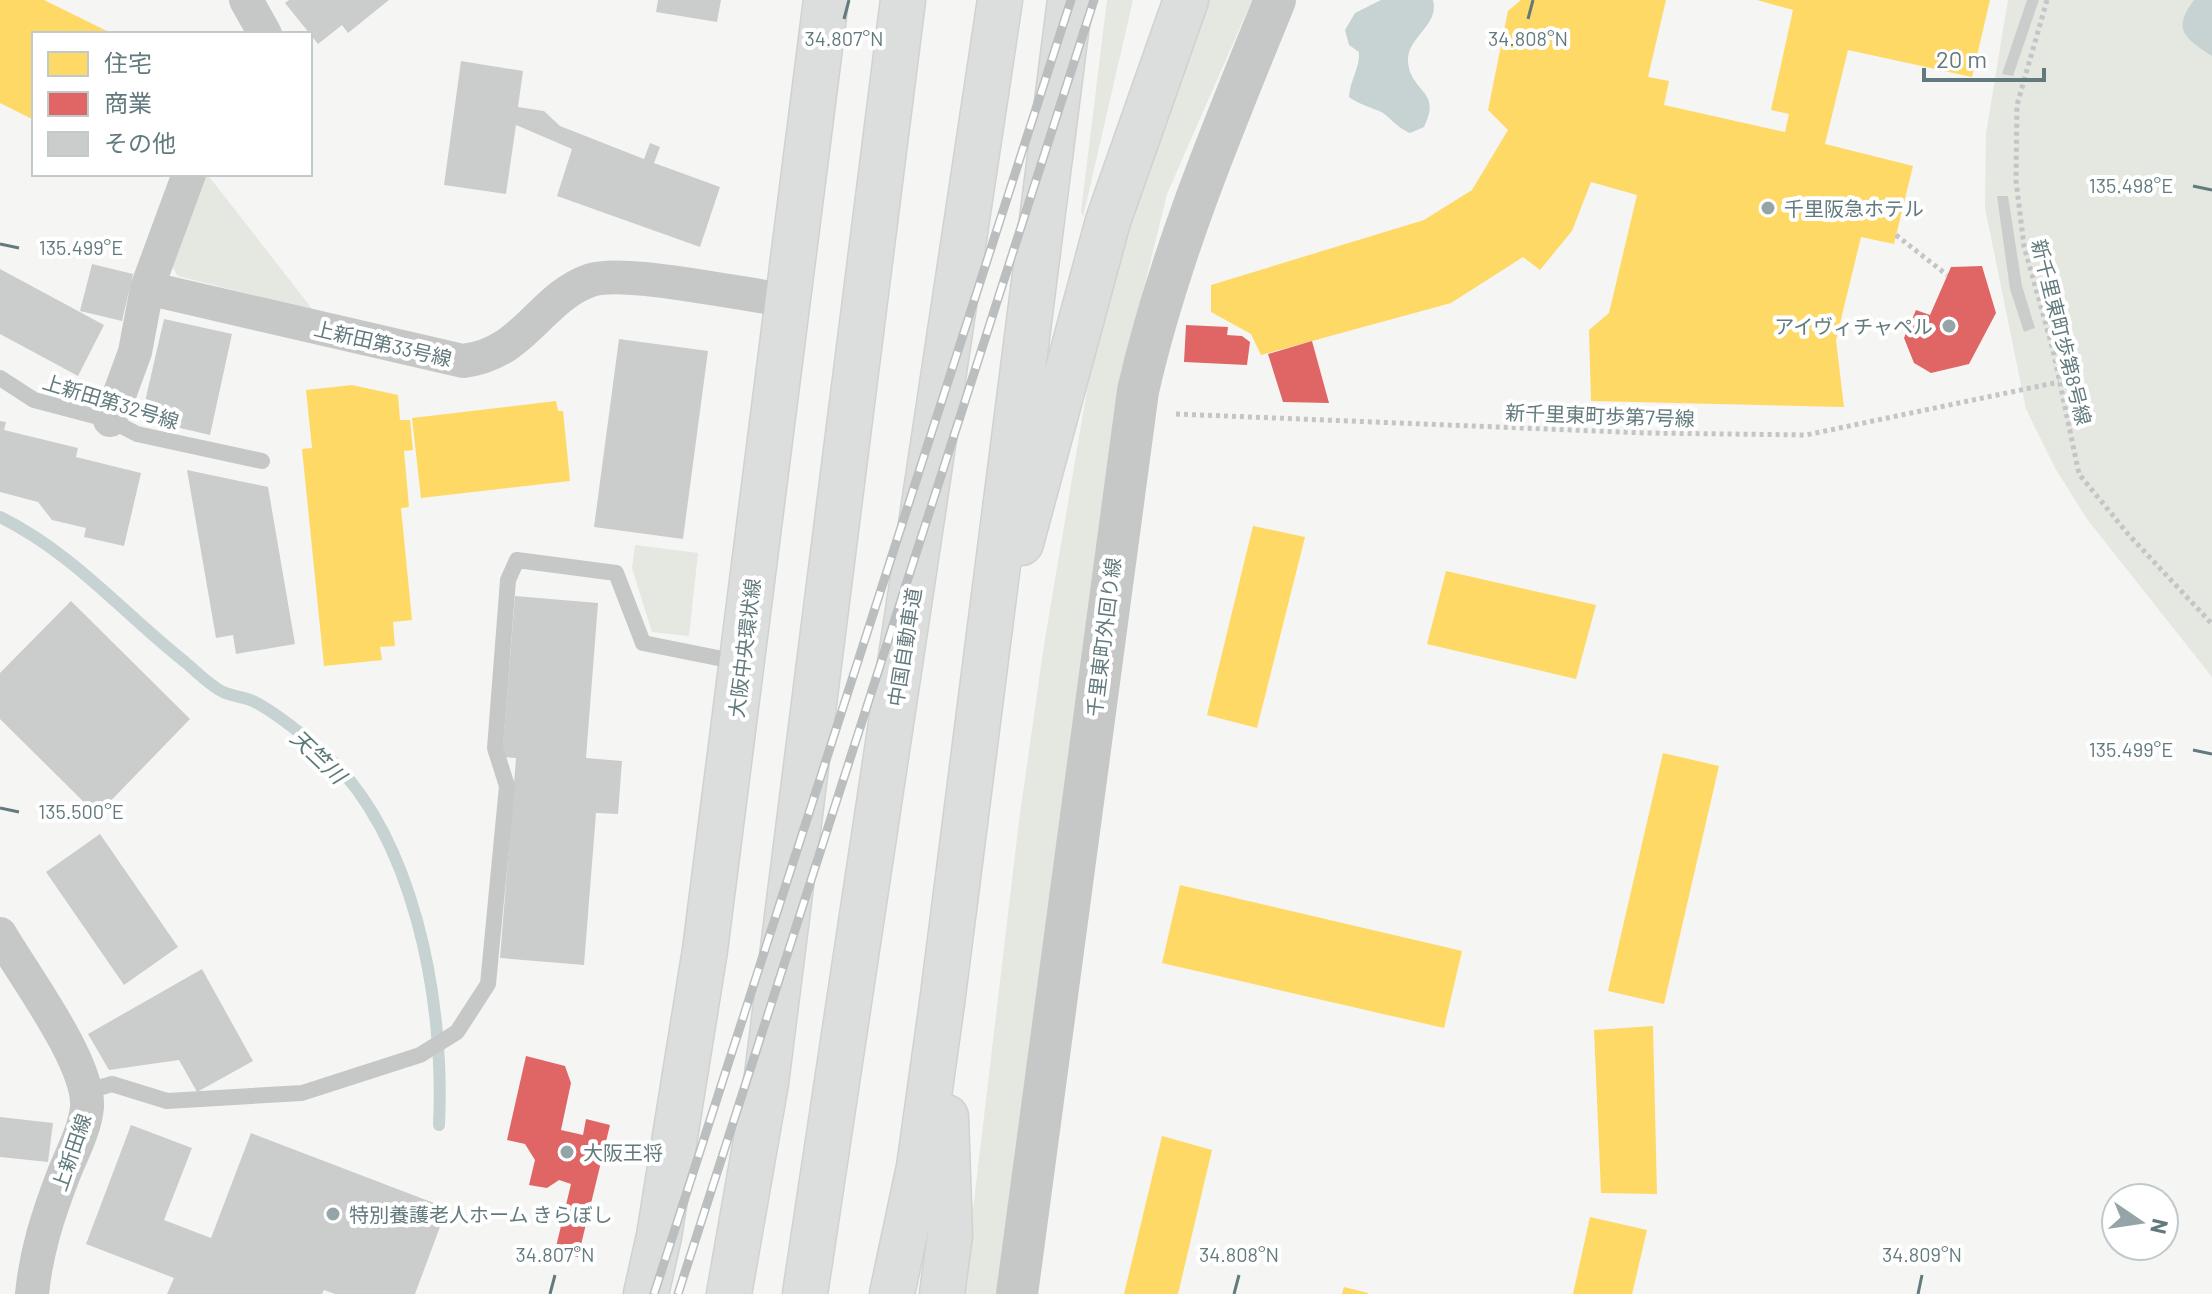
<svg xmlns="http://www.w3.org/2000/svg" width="2212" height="1294" font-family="Barlow,'Noto Sans JP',sans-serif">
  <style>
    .green { fill: #e5e7e1 }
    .water { fill: #c7d3d2 }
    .homes { fill: #ffd966 }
    .shops { fill: #e06666 }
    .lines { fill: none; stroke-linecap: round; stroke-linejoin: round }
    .stream { stroke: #c7d3d2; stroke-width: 12 }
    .building { fill: #cbcdcd }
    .primary-casing { stroke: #d0d2d1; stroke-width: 47 }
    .motorway-casing { stroke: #d1d2d2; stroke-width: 47 }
    .path { stroke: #c4c5c6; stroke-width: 5; stroke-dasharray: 4 4; stroke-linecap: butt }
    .service { stroke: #c6c8c8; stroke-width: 16 }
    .minor { stroke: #c6c8c8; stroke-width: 34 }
    .tertiary { stroke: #c6c8c8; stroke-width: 42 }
    .primary { stroke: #dcdddd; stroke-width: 44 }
    .motorway { stroke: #dcdddd; stroke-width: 44 }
    .rail-casing { stroke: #bbbebe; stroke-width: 9 }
    .rail { stroke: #fff; stroke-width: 6; stroke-dasharray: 18; stroke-linecap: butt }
    .ticks { fill: none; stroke: #627a7d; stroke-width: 3 }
    .poi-dot { fill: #95a5a7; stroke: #fff; stroke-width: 3 }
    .labels { text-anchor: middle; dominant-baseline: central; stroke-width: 8; stroke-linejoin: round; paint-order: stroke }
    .poi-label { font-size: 20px; fill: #627a7d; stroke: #fff; text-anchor: start }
    .street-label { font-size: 20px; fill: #627a7d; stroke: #fff }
    .water-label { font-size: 22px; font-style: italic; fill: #5d7878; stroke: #fff }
    .ticks-label { font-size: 20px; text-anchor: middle; fill: #627a7d; stroke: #fff; stroke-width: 8; stroke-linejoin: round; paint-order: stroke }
  </style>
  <rect width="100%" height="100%" fill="#f5f5f4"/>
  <g class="green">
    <polygon points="1107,0 1133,0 1083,217 1081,211"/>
    <polygon points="1203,0 1252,0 1167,194 1118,393 998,1294 963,1294 1019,821 1044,645 1088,384 1137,182"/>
    <polygon points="2008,0 2212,0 2212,677 2087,519 2055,468 2026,409 1985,208 1986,133"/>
    <polygon points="203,174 207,174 313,310 178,276 169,262"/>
    <polygon points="635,545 698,553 689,636 652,632 632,568"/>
  </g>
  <g class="water">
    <path d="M1381,0H1433C1440,25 1407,37 1408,61C1410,93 1443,90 1424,127L1410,133C1394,126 1389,115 1379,111C1367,106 1359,104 1349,97C1350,80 1360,68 1359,52L1349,45L1345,30L1355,13Z"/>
    <path d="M2194,0H2212V56C2186,39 2171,30 2194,0Z"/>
  </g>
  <g class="homes">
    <polygon points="0,0 44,0 113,34 34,34 34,120 0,103"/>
    <polygon points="1521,0 1666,0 1648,77 1669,81 1664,105 1785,132 1789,114 1771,110 1793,10 1757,0 1990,0 1972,77 1848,50 1825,144 1913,166 1894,244 1861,237 1836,340 1844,407 1591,401 1589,330 1609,313 1637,195 1591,182 1572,231 1540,270 1523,257 1451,303 1261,355 1251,334 1211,312 1211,285 1424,220 1472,190 1508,130 1488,110 1508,11"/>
    <polygon points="352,385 398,395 400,420 410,420 413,450 404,451 409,507 401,508 412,620 393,622 395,646 380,647 382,660 324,666 302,449 312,448 306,390"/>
    <polygon points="556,401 558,411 563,411 570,481 421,498 412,418"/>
    <polygon points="1253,526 1305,537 1257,728 1207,715"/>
    <polygon points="1446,571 1596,605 1576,679 1427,644"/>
    <polygon points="1663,753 1719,766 1664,1004 1608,991"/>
    <polygon points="1180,885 1462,951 1444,1028 1162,963"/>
    <polygon points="1653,1026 1657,1194 1601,1193 1594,1030"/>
    <polygon points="1162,1136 1212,1150 1178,1294 1124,1294"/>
    <polygon points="1590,1217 1647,1230 1632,1294 1573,1294"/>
    <polygon points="1344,1287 1368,1293 1368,1294 1342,1294"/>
  </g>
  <g class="shops">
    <polygon points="1982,266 1996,313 1969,364 1931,373 1914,363 1904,338 1916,310 1930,315 1951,267"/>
    <polygon points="1186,325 1228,327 1227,335 1242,336 1250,342 1247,365 1184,362"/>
    <polygon points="1312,341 1329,403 1283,402 1268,354"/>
    <polygon points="526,1056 565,1066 571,1083 561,1130 583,1135 586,1119 610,1125 578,1257 555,1251 571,1184 559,1180 547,1188 529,1185 535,1160 525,1144 507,1140"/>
  </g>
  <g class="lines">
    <path class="stream" d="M0,517C73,553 122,612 185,662C197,672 209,685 223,692C234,697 247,697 257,703C277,714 298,731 316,746C415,828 445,1002 439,1125"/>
  </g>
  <g class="building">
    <polygon points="289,0 389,0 348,33 342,25 318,44 285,3"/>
    <polygon points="658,0 721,0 717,22 656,12"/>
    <polygon points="2027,0 2039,0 2013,76 2002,74"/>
    <polygon points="461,61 523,71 518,107 544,111 560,126 644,159 650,143 660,147 654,163 720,187 700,247 557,196 572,149 516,125 506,194 444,185"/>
    <polygon points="1997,196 2008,196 2022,286 2035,328 2024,332 2010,289"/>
    <polygon points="92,264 133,274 122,321 80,311"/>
    <polygon points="0,269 104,325 78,376 0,334"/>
    <polygon points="164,319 232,334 210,435 141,419"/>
    <polygon points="619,339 708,351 683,539 594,527"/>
    <polygon points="0,421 6,422 4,430 78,448 76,457 141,473 124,546 84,537 86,528 52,520 38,502 0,492"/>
    <polygon points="187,470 268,487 295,644 236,654 233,635 216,638"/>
    <polygon points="515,596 598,603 586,758 622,761 618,814 596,813 584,965 500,958 516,758 502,757"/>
    <polygon points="71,601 190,719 97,815 0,719 0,673"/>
    <polygon points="100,834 178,947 124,985 46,872"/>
    <polygon points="202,969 253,1061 197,1092 179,1060 109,1070 88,1034"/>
    <polygon points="0,1117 53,1123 48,1162 0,1157"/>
    <polygon points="131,1125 192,1148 164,1220 211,1238 251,1133 447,1208 415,1294 335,1294 324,1290 322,1294 167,1294 174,1278 86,1244"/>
  </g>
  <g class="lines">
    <g class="primary-casing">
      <g id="primary">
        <polyline points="1021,543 1108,221 1186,0"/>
        <polyline points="646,1294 659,1236 705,950 826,0"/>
        <polyline points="892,1294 919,1167 942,1003 1070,0"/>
        <polyline points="942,1294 950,1235 946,1117"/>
      </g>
    </g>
    <g class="motorway-casing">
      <g id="motorway">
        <polyline points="729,1294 766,1083 903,0"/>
        <polyline points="805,1294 1000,0"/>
      </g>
    </g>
    <g class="path">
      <polyline points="2047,0 2017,105 2016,181 2024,246 2053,350 2079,474 2128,534 2212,624"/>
      <polyline points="1896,235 1947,275"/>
      <polyline points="1176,414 1646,433 1806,435 2059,382"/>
    </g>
    <g class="service">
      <polyline points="0,378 34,400 110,420 137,434 262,461"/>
      <polyline points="85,1092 112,1084 167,1101 302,1093 420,1055 457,1032 488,984 507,786 495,748 508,580 517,560 616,573 643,643 738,662"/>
    </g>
    <g class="minor">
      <polyline points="246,0 265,34"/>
      <path d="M147,288L463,361C525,354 539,298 591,280C625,269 744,295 786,300"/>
      <polyline points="110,420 135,352 147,288 189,174"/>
      <path d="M0,934C23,974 90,1063 87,1107C85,1130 71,1155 63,1176C48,1215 36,1252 32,1294"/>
    </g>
    <path class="tertiary" d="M1017,1294L1138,391C1169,255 1223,128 1275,0"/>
    <use href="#primary" class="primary"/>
    <use href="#motorway" class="motorway"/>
    <g class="rail-casing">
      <g id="rail">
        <polyline points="654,1294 1071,0"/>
        <polyline points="678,1294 1094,0"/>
      </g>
    </g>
    <use href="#rail" class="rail"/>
  </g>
  <path class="ticks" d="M844,19L849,0M1528,19L1533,0M2193,186L2212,190M0,244L19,248M2193,750L2212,754M0,808L19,812M550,1294L555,1275M1234,1294L1239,1275M1918,1294L1922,1275"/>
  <g class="poi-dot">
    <circle cx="1768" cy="208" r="8"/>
    <circle cx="1949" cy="326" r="8"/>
    <circle cx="567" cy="1152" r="8"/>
    <circle cx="333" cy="1214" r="8"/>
  </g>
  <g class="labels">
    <g class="poi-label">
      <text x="1784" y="208">千里阪急ホテル</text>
      <text x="1933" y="326" text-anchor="end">アイヴィチャペル</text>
      <text x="583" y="1152">大阪王将</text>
      <text x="349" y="1214">特別養護老人ホーム きらぼし</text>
    </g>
    <g class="street-label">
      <text transform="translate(2062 332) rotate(76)">新千里東町歩第8号線</text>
      <text transform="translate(383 343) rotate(13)">上新田第33号線</text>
      <text transform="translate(111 401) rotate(17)">上新田第32号線</text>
      <text transform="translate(1600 415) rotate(2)">新千里東町歩第7号線</text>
      <text transform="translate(1103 637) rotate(-83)">千里東町外回り線</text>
      <text transform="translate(904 647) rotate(-81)">中国自動車道</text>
      <text transform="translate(744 648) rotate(-83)">大阪中央環状線</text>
      <text transform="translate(71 1152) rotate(-71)">上新田線</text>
    </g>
    <g class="water-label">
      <text transform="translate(319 756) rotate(44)">天竺川</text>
    </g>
  </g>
  <g class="ticks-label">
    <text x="844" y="46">34.807°N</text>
    <text x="1528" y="46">34.808°N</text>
    <text x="2131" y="193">135.498°E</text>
    <text x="81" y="255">135.499°E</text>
    <text x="2131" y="757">135.499°E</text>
    <text x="81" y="819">135.500°E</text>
    <text x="555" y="1262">34.807°N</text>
    <text x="1239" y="1262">34.808°N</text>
    <text x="1922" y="1262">34.809°N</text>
  </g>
  <rect x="32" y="32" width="280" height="144" fill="#ffffff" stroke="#c0cacb" stroke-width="2"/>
  <rect x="48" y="52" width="40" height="24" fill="#ffd966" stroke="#c0cacb" stroke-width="2"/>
  <text x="104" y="72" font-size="24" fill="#627a7d">住宅</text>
  <rect x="48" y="92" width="40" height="24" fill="#e06666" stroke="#c0cacb" stroke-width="2"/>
  <text x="104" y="112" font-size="24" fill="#627a7d">商業</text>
  <rect x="48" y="132" width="40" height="24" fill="#cbcdcd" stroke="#c0cacb" stroke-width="2"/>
  <text x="104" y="152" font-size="24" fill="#627a7d">その他</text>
  <g transform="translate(2140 1222) rotate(103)"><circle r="38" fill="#ffffff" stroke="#c0cacb" stroke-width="2"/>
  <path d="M0-6L14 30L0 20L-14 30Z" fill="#95a5a7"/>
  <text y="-12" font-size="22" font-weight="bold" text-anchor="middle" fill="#627a7d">N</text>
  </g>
  <path d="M1924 68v12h120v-12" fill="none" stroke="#627a7d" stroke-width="4"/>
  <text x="1936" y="68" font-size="24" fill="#627a7d" stroke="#ffffff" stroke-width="6" paint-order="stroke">20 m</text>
</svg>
